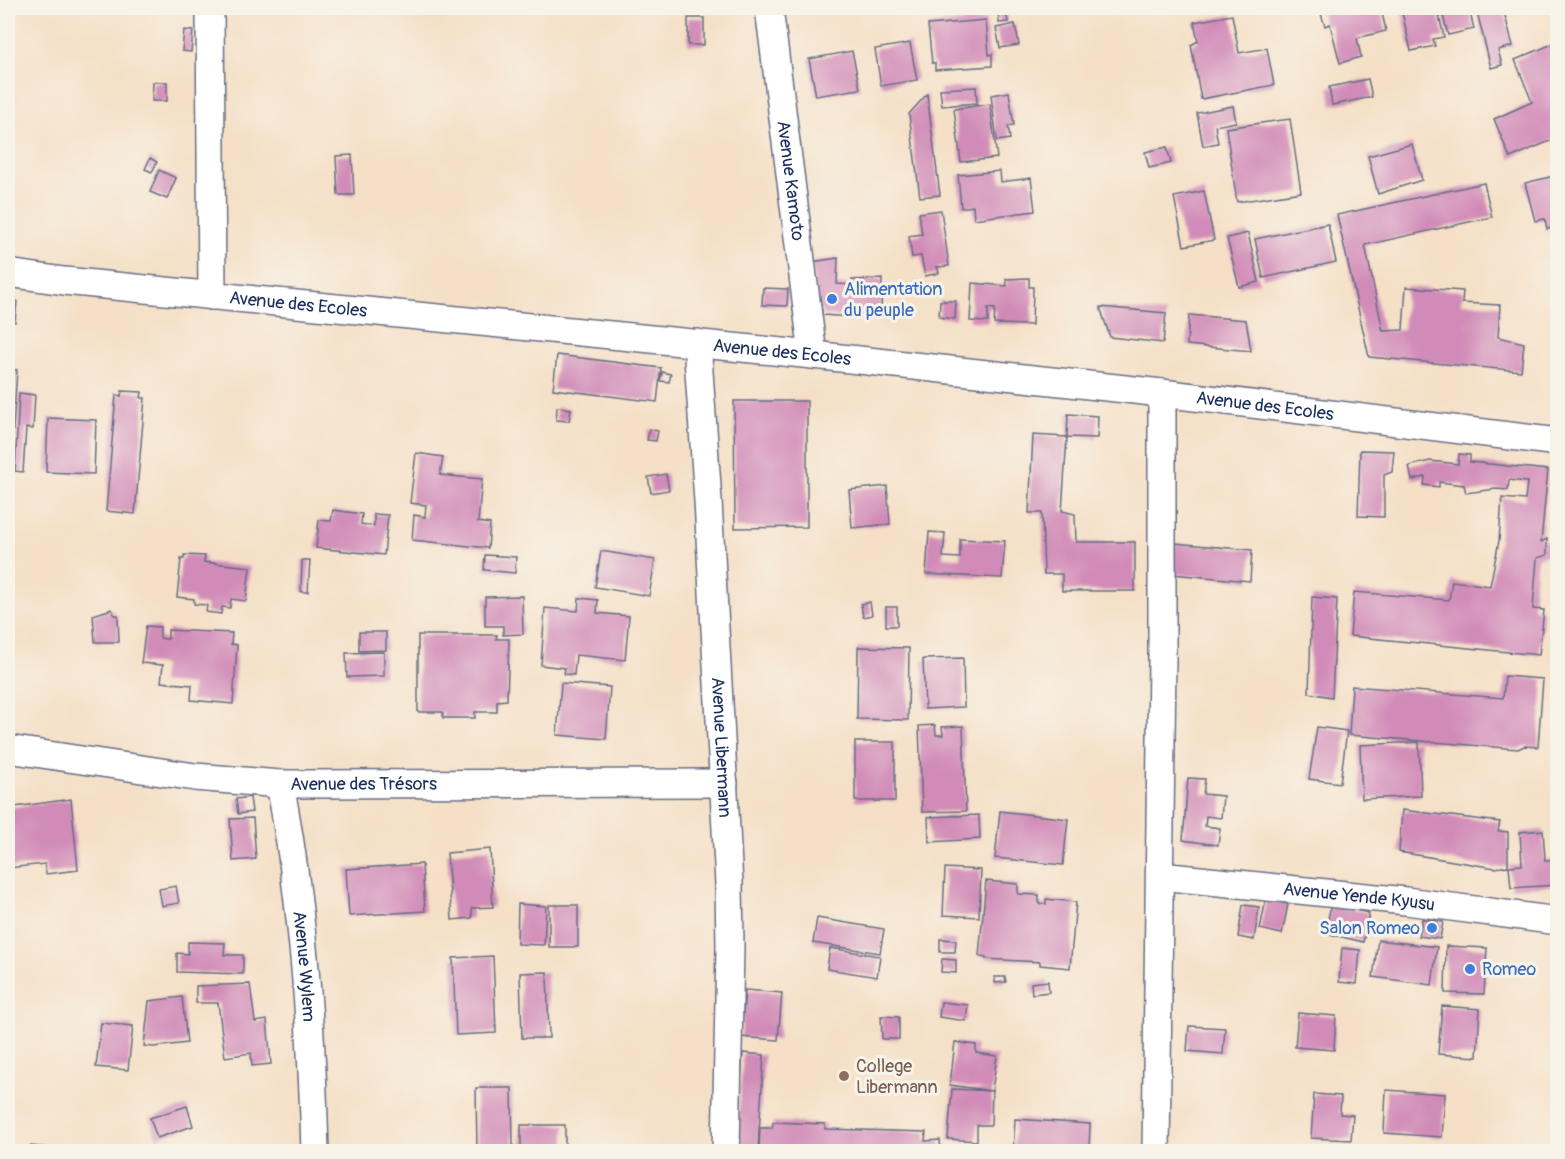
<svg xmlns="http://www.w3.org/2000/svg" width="1565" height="1159" font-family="Pangolin,sans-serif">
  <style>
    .building { fill: #d18bb8 }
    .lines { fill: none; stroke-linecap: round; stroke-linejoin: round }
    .street-casing { stroke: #676d83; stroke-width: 30 }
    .street { stroke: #fff; stroke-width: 27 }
    .shop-dot { fill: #3f7fe0; stroke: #f7f3e8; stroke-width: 2 }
    .education-dot { fill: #8d6e63; stroke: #f7f3e8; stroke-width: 2 }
    .labels { text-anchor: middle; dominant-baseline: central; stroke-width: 6; stroke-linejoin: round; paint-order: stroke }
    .street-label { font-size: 18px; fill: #1b2f5e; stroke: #f7f3e8 }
    .shop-label { font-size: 18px; fill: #366cbe; stroke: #f7f3e8; text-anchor: start }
    .education-label { font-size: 18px; fill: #785e54; stroke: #f7f3e8; text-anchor: start }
  </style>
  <rect width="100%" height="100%" fill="#f7f3e8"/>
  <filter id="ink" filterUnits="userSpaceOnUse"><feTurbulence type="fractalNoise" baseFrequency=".0167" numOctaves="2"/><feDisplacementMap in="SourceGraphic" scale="12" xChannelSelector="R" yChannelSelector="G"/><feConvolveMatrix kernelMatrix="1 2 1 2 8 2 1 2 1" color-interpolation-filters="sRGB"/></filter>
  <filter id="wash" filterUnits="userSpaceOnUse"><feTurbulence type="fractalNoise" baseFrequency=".008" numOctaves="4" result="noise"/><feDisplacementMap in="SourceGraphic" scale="24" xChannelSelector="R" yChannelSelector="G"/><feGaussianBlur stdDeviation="1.35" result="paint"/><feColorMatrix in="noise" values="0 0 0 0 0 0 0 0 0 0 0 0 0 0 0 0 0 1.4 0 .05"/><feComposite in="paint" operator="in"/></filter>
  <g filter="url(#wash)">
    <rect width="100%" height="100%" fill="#f5e0c7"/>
    <g id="blocks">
      <g class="building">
        <polygon points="1319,8 1381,8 1386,31 1357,38 1361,57 1340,63 1330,24 1325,26"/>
        <polygon points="1401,8 1437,8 1444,37 1433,39 1435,46 1411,51"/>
        <polygon points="1441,8 1469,8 1474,29 1448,35"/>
        <polygon points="1476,8 1503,8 1513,46 1498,50 1502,65 1491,68"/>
        <polygon points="1006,9 1008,22 999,23 998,10"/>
        <polygon points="1232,15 1239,53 1267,48 1274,85 1201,99 1191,45 1198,41 1194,22"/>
        <rect x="688" y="18" width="16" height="27"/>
        <polygon points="986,20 989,55 992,54 992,66 935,70 935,63 932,63 928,25"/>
        <polygon points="1015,24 1019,45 1000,48 996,28"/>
        <polygon points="184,30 193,31 191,52 182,51"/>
        <polygon points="1557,42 1557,138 1510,158 1494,119 1532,102 1515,60"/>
        <polygon points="910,43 917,80 881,86 875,49"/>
        <polygon points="852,51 860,89 816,96 809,59"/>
        <polygon points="1368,79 1372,97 1332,105 1329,87"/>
        <polygon points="153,82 167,82 167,101 152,101"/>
        <polygon points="976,87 977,103 942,106 940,89"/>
        <polygon points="1009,92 1014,125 1008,126 1010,139 997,141 991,95"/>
        <polygon points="927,94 940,195 920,197 909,114"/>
        <polygon points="990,104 997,158 961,162 954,109"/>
        <polygon points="1233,106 1236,122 1215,126 1218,143 1203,146 1197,113"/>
        <polygon points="1290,119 1301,192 1237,202 1226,128"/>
        <polygon points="1412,144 1422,180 1378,194 1368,156"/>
        <polygon points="1167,147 1171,163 1149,168 1145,152"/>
        <polygon points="352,155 354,195 338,195 336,156"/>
        <polygon points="150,158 157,162 152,172 145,169"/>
        <polygon points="159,170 176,178 167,199 150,192"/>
        <polygon points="1000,171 1001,182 1031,178 1035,211 974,219 973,206 961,208 958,175"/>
        <polygon points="1554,176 1557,193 1557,227 1547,229 1545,219 1535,221 1525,183"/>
        <polygon points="1484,183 1492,217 1365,245 1383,331 1403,330 1406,287 1463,291 1462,303 1500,305 1498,337 1524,343 1521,371 1369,357 1337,215"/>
        <polygon points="1204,191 1214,240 1184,246 1174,197"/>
        <polygon points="941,210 949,266 937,267 939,273 925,276 921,256 912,257 909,236 922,234 919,213"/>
        <polygon points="1328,224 1336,262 1263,278 1255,239"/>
        <polygon points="1248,233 1259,282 1239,287 1227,238"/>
        <polygon points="838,258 837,284 852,285 852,280 882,279 881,313 852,313 852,317 822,315 822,310 817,311 812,262"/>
        <polygon points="1029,278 1029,287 1033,287 1032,325 994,324 995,309 988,308 988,322 970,321 972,283 1007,286 1006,279"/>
        <polygon points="763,288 788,289 787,306 762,305"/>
        <polygon points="8,300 17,301 15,322 8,321"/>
        <polygon points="940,301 956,301 955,319 939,317"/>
        <polygon points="1100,307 1166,313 1163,343 1110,337"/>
        <polygon points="1189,315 1246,320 1251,351 1187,345"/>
        <polygon points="1555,341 1557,341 1557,373 1553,373"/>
        <polygon points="557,355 661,368 657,402 553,389"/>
        <polygon points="8,369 17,370 10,473 8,473"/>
        <polygon points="662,372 671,374 669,382 660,381"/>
        <polygon points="122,391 142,392 141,398 145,398 135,514 106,511 116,395 121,396"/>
        <polygon points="19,393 35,395 33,429 26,428 23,472 15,471"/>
        <polygon points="734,401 807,401 807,527 735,528"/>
        <polygon points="557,407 571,409 569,421 556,420"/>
        <polygon points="1068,414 1098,416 1097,438 1067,437 1062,511 1075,514 1076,542 1135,542 1135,591 1062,591 1062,574 1044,574 1042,513 1029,513 1033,435 1067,437"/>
        <polygon points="48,418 96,420 94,474 46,472"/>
        <polygon points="649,429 658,431 656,441 647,440"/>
        <polygon points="1360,450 1394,451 1392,472 1384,475 1384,517 1358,516"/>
        <polygon points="416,453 443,457 440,475 482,479 478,522 490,524 488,548 412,540 414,515 425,517 426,505 410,503"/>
        <polygon points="1459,454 1470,455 1470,462 1548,470 1541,542 1547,539 1547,555 1537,558 1533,609 1544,610 1539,655 1350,636 1354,592 1449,600 1452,581 1490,586 1499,541 1502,498 1525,500 1527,482 1509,480 1508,490 1496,489 1466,493 1464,485 1439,482 1439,487 1424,485 1425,477 1412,480 1409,466 1430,461 1458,464"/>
        <polygon points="666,474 669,490 651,493 648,477"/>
        <polygon points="887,486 890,524 852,528 849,490"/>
        <polygon points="333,510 362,514 361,524 374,526 374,514 388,515 384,555 316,548 319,520 331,521"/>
        <polygon points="929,532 945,533 943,557 960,558 960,539 1005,541 1002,578 926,574"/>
        <polygon points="1174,543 1252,550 1250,581 1171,574"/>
        <polygon points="601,551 655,560 649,596 595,587"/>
        <polygon points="184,555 205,556 204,562 250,567 246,601 231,599 230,608 222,607 221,614 206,612 207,605 194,604 194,599 177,597 181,559 184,559"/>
        <polygon points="485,555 516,557 515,573 484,570"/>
        <polygon points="302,560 310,560 308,592 301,592"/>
        <polygon points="522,596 523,634 503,635 503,626 485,626 485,597"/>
        <polygon points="1312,597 1337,599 1332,697 1309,693"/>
        <polygon points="579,598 598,600 597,613 629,616 625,660 576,655 574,675 564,674 565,668 541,665 545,608 578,611"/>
        <polygon points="870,602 872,615 863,617 861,604"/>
        <rect x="886" y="607" width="11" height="19"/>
        <polygon points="112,609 114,615 118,615 119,642 95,642 93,615"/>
        <polygon points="146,626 160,627 160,638 165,639 168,639 168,630 232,633 231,644 237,645 233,704 191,700 192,685 161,682 163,665 141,663"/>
        <polygon points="359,632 386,632 386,650 359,651"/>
        <polygon points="418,635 497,635 496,639 509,639 507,700 497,701 497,712 475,712 475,718 443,718 443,712 418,712"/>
        <polygon points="858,647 909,648 908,720 857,719"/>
        <polygon points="384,652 384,676 347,677 346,653"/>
        <polygon points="963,658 964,707 925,709 923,659"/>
        <polygon points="1505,676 1543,679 1538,747 1524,746 1518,749 1349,735 1352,686 1503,698"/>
        <polygon points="561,683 610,687 606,739 557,735"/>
        <polygon points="935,725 936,735 943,735 942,727 963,726 966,811 922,812 919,726"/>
        <polygon points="1317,727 1347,731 1340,783 1309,779"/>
        <rect x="855" y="742" width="40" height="59"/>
        <polygon points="1419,742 1421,796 1362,799 1360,745"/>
        <polygon points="1188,778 1205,779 1203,794 1223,796 1221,818 1206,816 1205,826 1220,828 1218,845 1183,840"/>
        <polygon points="250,797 252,812 238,814 236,799"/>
        <polygon points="71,799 78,870 46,874 45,864 8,868 8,808"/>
        <polygon points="1402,810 1500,822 1498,831 1508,832 1508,866 1495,868 1399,852"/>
        <polygon points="1000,811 1068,819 1063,865 995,858"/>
        <polygon points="979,815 980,839 929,842 928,817"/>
        <polygon points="253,818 256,859 233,861 230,819"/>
        <polygon points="1543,830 1545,860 1557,860 1557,885 1511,888 1509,866 1522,865 1520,832"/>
        <polygon points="490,849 493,907 472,908 472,918 452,920 447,853"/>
        <polygon points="422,864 425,911 349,916 346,869"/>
        <polygon points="945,868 981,870 979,917 943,915"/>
        <polygon points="986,881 1018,884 1018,894 1039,895 1039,904 1046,904 1046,899 1076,902 1070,968 1040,965 1040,962 986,959 986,957 979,956"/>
        <polygon points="176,886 179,903 162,906 159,889"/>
        <polygon points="1266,899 1288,904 1282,934 1260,929"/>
        <polygon points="518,904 546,906 544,945 517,944"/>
        <rect x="549" y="905" width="29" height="42"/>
        <polygon points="1243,905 1259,907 1254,940 1238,937"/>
        <polygon points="1331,905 1369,913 1363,942 1325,933"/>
        <polygon points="817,918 884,929 880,953 813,943"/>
        <polygon points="1422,919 1443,922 1440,939 1419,936"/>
        <polygon points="940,939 956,940 955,952 940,952"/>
        <polygon points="1378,940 1437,947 1432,985 1373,977"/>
        <polygon points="188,942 225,943 224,955 243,955 243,974 177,972 177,953 188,954"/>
        <polygon points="1446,946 1487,948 1484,994 1445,993"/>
        <polygon points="830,948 880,956 877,977 827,969"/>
        <polygon points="1342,948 1360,950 1357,984 1339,982"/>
        <polygon points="493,956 496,1033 456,1035 453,958"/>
        <polygon points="942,959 956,960 956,973 941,972"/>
        <polygon points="547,972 549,1038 522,1038 520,973"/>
        <polygon points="995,977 1005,977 1006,982 995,983"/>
        <polygon points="1048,981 1049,992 1032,994 1031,983"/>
        <polygon points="250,984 255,1022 267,1020 271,1064 252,1066 251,1053 225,1057 218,1003 196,1003 196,986"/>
        <polygon points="745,990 782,993 778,1040 741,1037"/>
        <polygon points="182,997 187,1043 154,1047 144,1046 149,1001"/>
        <polygon points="941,1002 968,1005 966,1021 939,1017"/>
        <polygon points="1442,1006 1480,1009 1477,1057 1438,1054"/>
        <polygon points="1298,1013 1336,1016 1334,1050 1295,1047"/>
        <polygon points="881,1016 899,1017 899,1039 882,1039"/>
        <polygon points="101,1023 133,1026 128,1070 96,1067"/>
        <polygon points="1189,1026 1225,1028 1223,1054 1187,1051"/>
        <polygon points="955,1042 976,1045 976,1053 997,1056 992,1091 991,1125 977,1125 977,1141 948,1139 952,1089 992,1091 950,1085"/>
        <polygon points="743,1053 764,1055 758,1148 736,1146"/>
        <polygon points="476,1088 512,1088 513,1152 477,1152"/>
        <polygon points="1386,1090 1445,1094 1442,1137 1384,1133"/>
        <polygon points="1314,1094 1341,1096 1340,1114 1353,1115 1351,1140 1311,1138"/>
        <polygon points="187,1106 193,1126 157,1138 150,1118"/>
        <polygon points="1015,1119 1090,1124 1089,1152 1013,1152"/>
        <polygon points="773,1122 825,1124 825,1129 926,1132 925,1141 940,1140 941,1152 759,1151 760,1128 772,1128"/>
        <rect x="521" y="1125" width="44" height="27"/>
        <polygon points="30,1146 51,1148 50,1152 29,1152"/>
      </g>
    </g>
  </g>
  <g filter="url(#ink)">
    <use href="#blocks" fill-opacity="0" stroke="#676d83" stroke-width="1.5"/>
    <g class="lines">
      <g class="street-casing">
        <g id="street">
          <polyline points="210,8 212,296"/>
          <path id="s1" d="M769,8L813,355"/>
          <path id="s2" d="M8,273L64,281L813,355L1162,393L1558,442"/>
          <path id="s3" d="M697,343L708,501L729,884L730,947L726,1152"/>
          <path id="s4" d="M8,749L195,777L280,784L724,783"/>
          <path id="s5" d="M280,784C303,904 312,1029 315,1152"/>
          <path id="s6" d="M1160,876L1406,901L1558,921"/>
          <polyline points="1156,1152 1162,659 1162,393"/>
        </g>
      </g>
      <use href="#street" class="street"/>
    </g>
  </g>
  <g class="shop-dot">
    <circle cx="832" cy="299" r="6"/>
    <circle cx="1432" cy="928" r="6"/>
    <circle cx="1470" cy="969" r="6"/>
  </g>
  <circle class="education-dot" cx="844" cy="1076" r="6"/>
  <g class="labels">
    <g class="street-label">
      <text stroke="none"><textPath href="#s1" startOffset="174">Avenue Kamoto</textPath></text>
      <text stroke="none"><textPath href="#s2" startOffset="292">Avenue des Ecoles</textPath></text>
      <text stroke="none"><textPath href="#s2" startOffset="778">Avenue des Ecoles</textPath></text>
      <text stroke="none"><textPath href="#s2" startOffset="1264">Avenue des Ecoles</textPath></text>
      <text stroke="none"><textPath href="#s3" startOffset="405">Avenue Libermann</textPath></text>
      <text stroke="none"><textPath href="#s4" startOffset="358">Avenue des Trésors</textPath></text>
      <text stroke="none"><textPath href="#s6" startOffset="200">Avenue Yende Kyusu</textPath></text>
      <text stroke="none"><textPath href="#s5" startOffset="184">Avenue Wylem</textPath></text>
    </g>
    <g class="shop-label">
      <text x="844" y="289">Alimentation<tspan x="844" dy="21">du peuple</tspan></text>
      <text x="1420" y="928" text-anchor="end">Salon Romeo</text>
      <text x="1482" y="969">Romeo</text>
    </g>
    <g class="education-label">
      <text x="856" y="1066">College<tspan x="856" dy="21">Libermann</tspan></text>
    </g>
  </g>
  <rect width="1565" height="1159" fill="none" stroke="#f7f3e8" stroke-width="30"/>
</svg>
